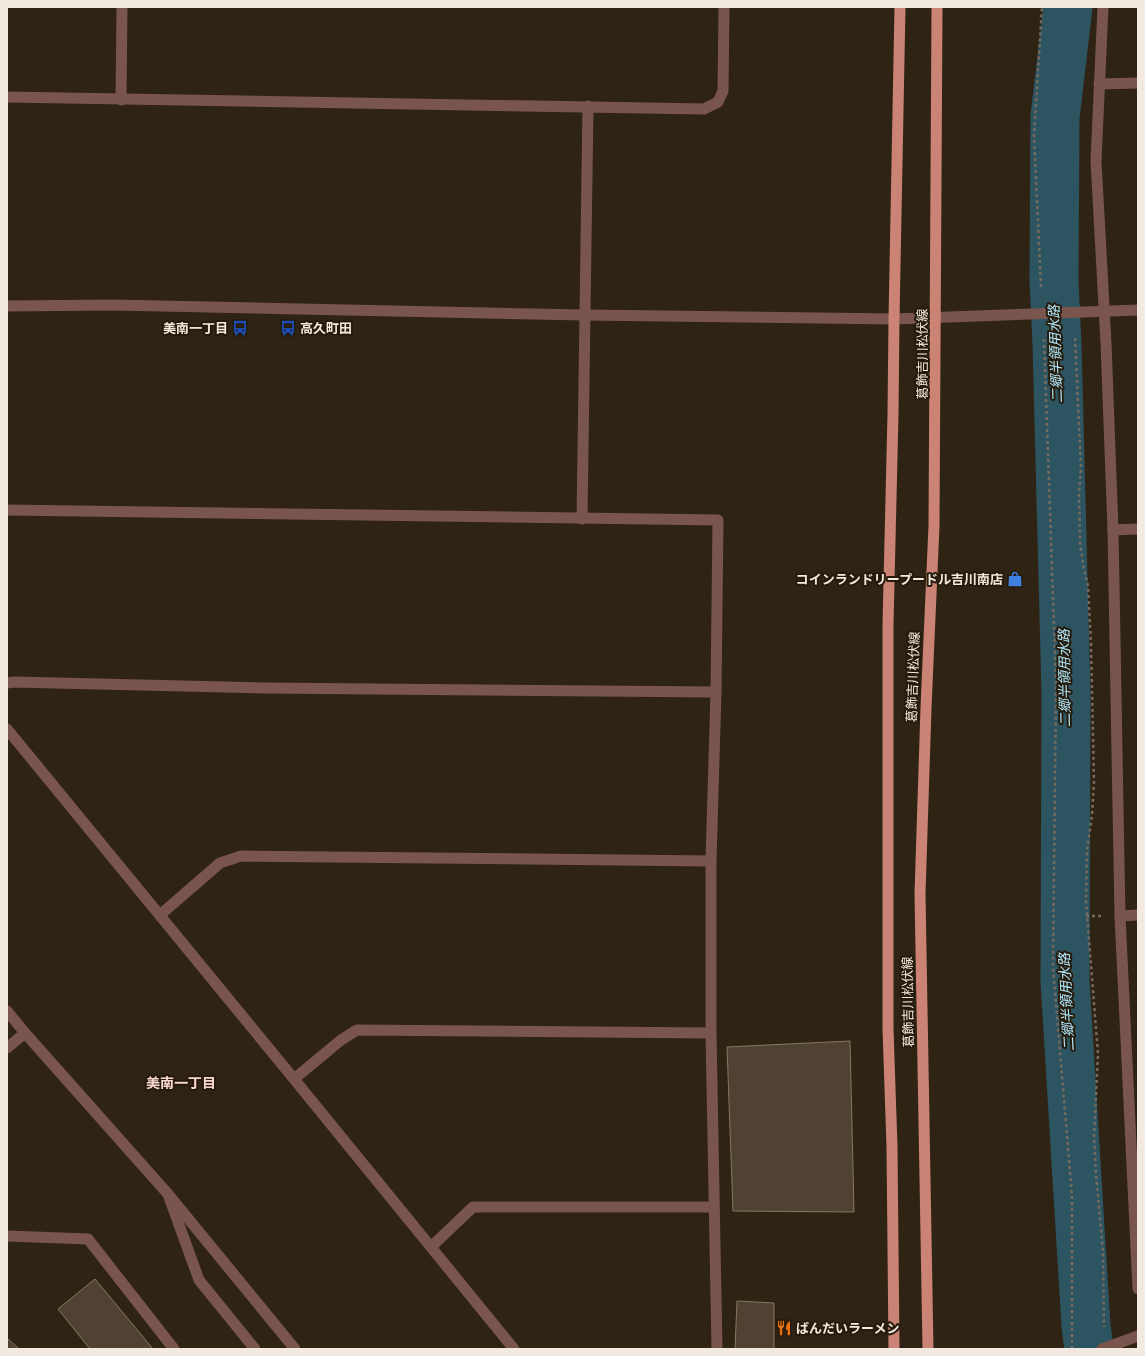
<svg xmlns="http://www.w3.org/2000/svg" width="1145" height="1356" font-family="'Fira Sans','Noto Sans JP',sans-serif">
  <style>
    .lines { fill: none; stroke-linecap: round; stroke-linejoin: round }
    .river { stroke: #2d5461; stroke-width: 49 }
    .building { fill: #504232; stroke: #867766 }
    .path { stroke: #766b5e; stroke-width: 2.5; stroke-dasharray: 3 3; stroke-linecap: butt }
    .minor { stroke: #79554e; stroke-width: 11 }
    .tertiary { stroke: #79554e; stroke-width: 11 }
    .primary { stroke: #cb8375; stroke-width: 11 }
    .labels { text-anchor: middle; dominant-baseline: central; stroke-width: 4; stroke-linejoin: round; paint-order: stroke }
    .poi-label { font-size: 13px; font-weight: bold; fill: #f2eae0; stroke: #261a0a; text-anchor: end }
    .street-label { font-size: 13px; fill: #f2eae0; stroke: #261a0a }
    .water-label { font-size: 14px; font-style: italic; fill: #afe7fc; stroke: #261a0a }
    .neighbourhood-label { font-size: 14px; font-weight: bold; fill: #fad6d2; stroke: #261a0a }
  </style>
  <rect width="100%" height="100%" fill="#2f2314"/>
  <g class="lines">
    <polyline class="river" points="1068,7 1055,117 1054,281 1057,344 1066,693 1065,981 1086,1326 1089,1349"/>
  </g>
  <g class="building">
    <polygon points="850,1041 854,1212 733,1211 727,1047"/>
    <polygon points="95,1279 153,1349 90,1349 58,1309"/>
    <polygon points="737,1301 774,1303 774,1349 735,1349"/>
    <polygon points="7,1338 19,1349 7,1349"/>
  </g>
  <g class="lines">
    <g class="path">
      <polyline points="1041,287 1034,136 1042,7"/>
      <polyline points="1075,338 1081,468 1079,494 1080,544 1084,569 1088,586 1091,643 1094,782 1092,815 1087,851 1086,901 1098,1054 1094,1137 1096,1174 1103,1252 1104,1327"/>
      <polyline points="1044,339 1056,685 1053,967 1072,1196 1072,1349"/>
      <polyline points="1086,916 1101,916"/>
    </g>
    <g class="minor">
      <polyline points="1103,7 1096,161 1106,343 1113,530 1120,916 1138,1289"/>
      <polyline points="1099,84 1138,83"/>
      <polyline points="7,97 704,109 718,102 723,91 724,7"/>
      <polyline points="121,100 122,7"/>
      <polyline points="7,510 718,520 716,692 711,861 711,1033 717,1349"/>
      <polyline points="582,519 588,106"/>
      <polyline points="1113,530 1138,529"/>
      <polyline points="7,683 14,682 265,688 716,692"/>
      <polyline points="160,915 220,863 241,856 711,861"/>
      <polyline points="1120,916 1138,915"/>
      <polyline points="7,1048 25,1033"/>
      <polyline points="294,1079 341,1040 357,1030 711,1033"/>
      <polyline points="169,1197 199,1280 255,1349"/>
      <polyline points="7,1236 88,1239 174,1349"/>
      <polyline points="431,1247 473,1207 714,1207"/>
      <polyline points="1102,1349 1138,1336"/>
    </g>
    <g class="tertiary">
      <polyline points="7,306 113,305 584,315 894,319 1138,310"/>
      <polyline points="7,729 294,1079 514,1349"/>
      <polyline points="7,1011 25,1033 168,1194 295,1349"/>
    </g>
    <g class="primary">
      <polyline points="894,1349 892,1147 888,1029 888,625 893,414 894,319 900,7"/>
      <polyline points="928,1349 920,894 926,708 934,526 937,7"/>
    </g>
  </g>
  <defs>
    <g id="bus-bare" transform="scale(1.2)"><path d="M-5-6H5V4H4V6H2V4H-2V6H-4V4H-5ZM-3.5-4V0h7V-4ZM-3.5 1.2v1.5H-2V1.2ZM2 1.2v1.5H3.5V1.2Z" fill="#1a4fb4" stroke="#261a0a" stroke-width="2.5" paint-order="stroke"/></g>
    <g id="shop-bare" transform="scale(1.2)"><path d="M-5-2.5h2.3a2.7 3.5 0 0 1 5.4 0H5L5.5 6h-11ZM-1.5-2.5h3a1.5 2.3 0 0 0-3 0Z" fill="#3f7fe0" stroke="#261a0a" stroke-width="2.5" paint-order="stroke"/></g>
    <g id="restaurant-bare" transform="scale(1.2)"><path d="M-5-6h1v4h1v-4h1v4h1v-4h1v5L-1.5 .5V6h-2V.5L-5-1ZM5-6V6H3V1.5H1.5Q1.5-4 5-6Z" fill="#e8710a" stroke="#261a0a" stroke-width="2.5" paint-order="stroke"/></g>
  </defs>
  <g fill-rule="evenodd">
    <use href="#bus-bare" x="240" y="328"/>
    <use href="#bus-bare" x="288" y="328"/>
    <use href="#shop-bare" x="1015" y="579"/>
    <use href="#restaurant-bare" x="784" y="1328"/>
  </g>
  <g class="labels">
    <g class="poi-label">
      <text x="228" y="328">美南一丁目</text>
      <text x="300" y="328" text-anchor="start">高久町田</text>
      <text x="1003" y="579">コインランドリープードル吉川南店</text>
      <text x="796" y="1328" text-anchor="start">ばんだいラーメン</text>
    </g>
    <g class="street-label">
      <text transform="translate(922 354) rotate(-90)">葛飾吉川松伏線</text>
      <text transform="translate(913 677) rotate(-88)">葛飾吉川松伏線</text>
      <text transform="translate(908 1002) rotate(-91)">葛飾吉川松伏線</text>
    </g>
    <g class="water-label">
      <text transform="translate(1056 354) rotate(-92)">二郷半領用水路</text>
      <text transform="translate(1065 678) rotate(-91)">二郷半領用水路</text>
      <text transform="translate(1067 1002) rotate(-93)">二郷半領用水路</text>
    </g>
    <g class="neighbourhood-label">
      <text x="181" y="1083">美南一丁目</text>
    </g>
  </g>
  <rect width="1145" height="1356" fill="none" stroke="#f2eae0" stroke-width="16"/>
</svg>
